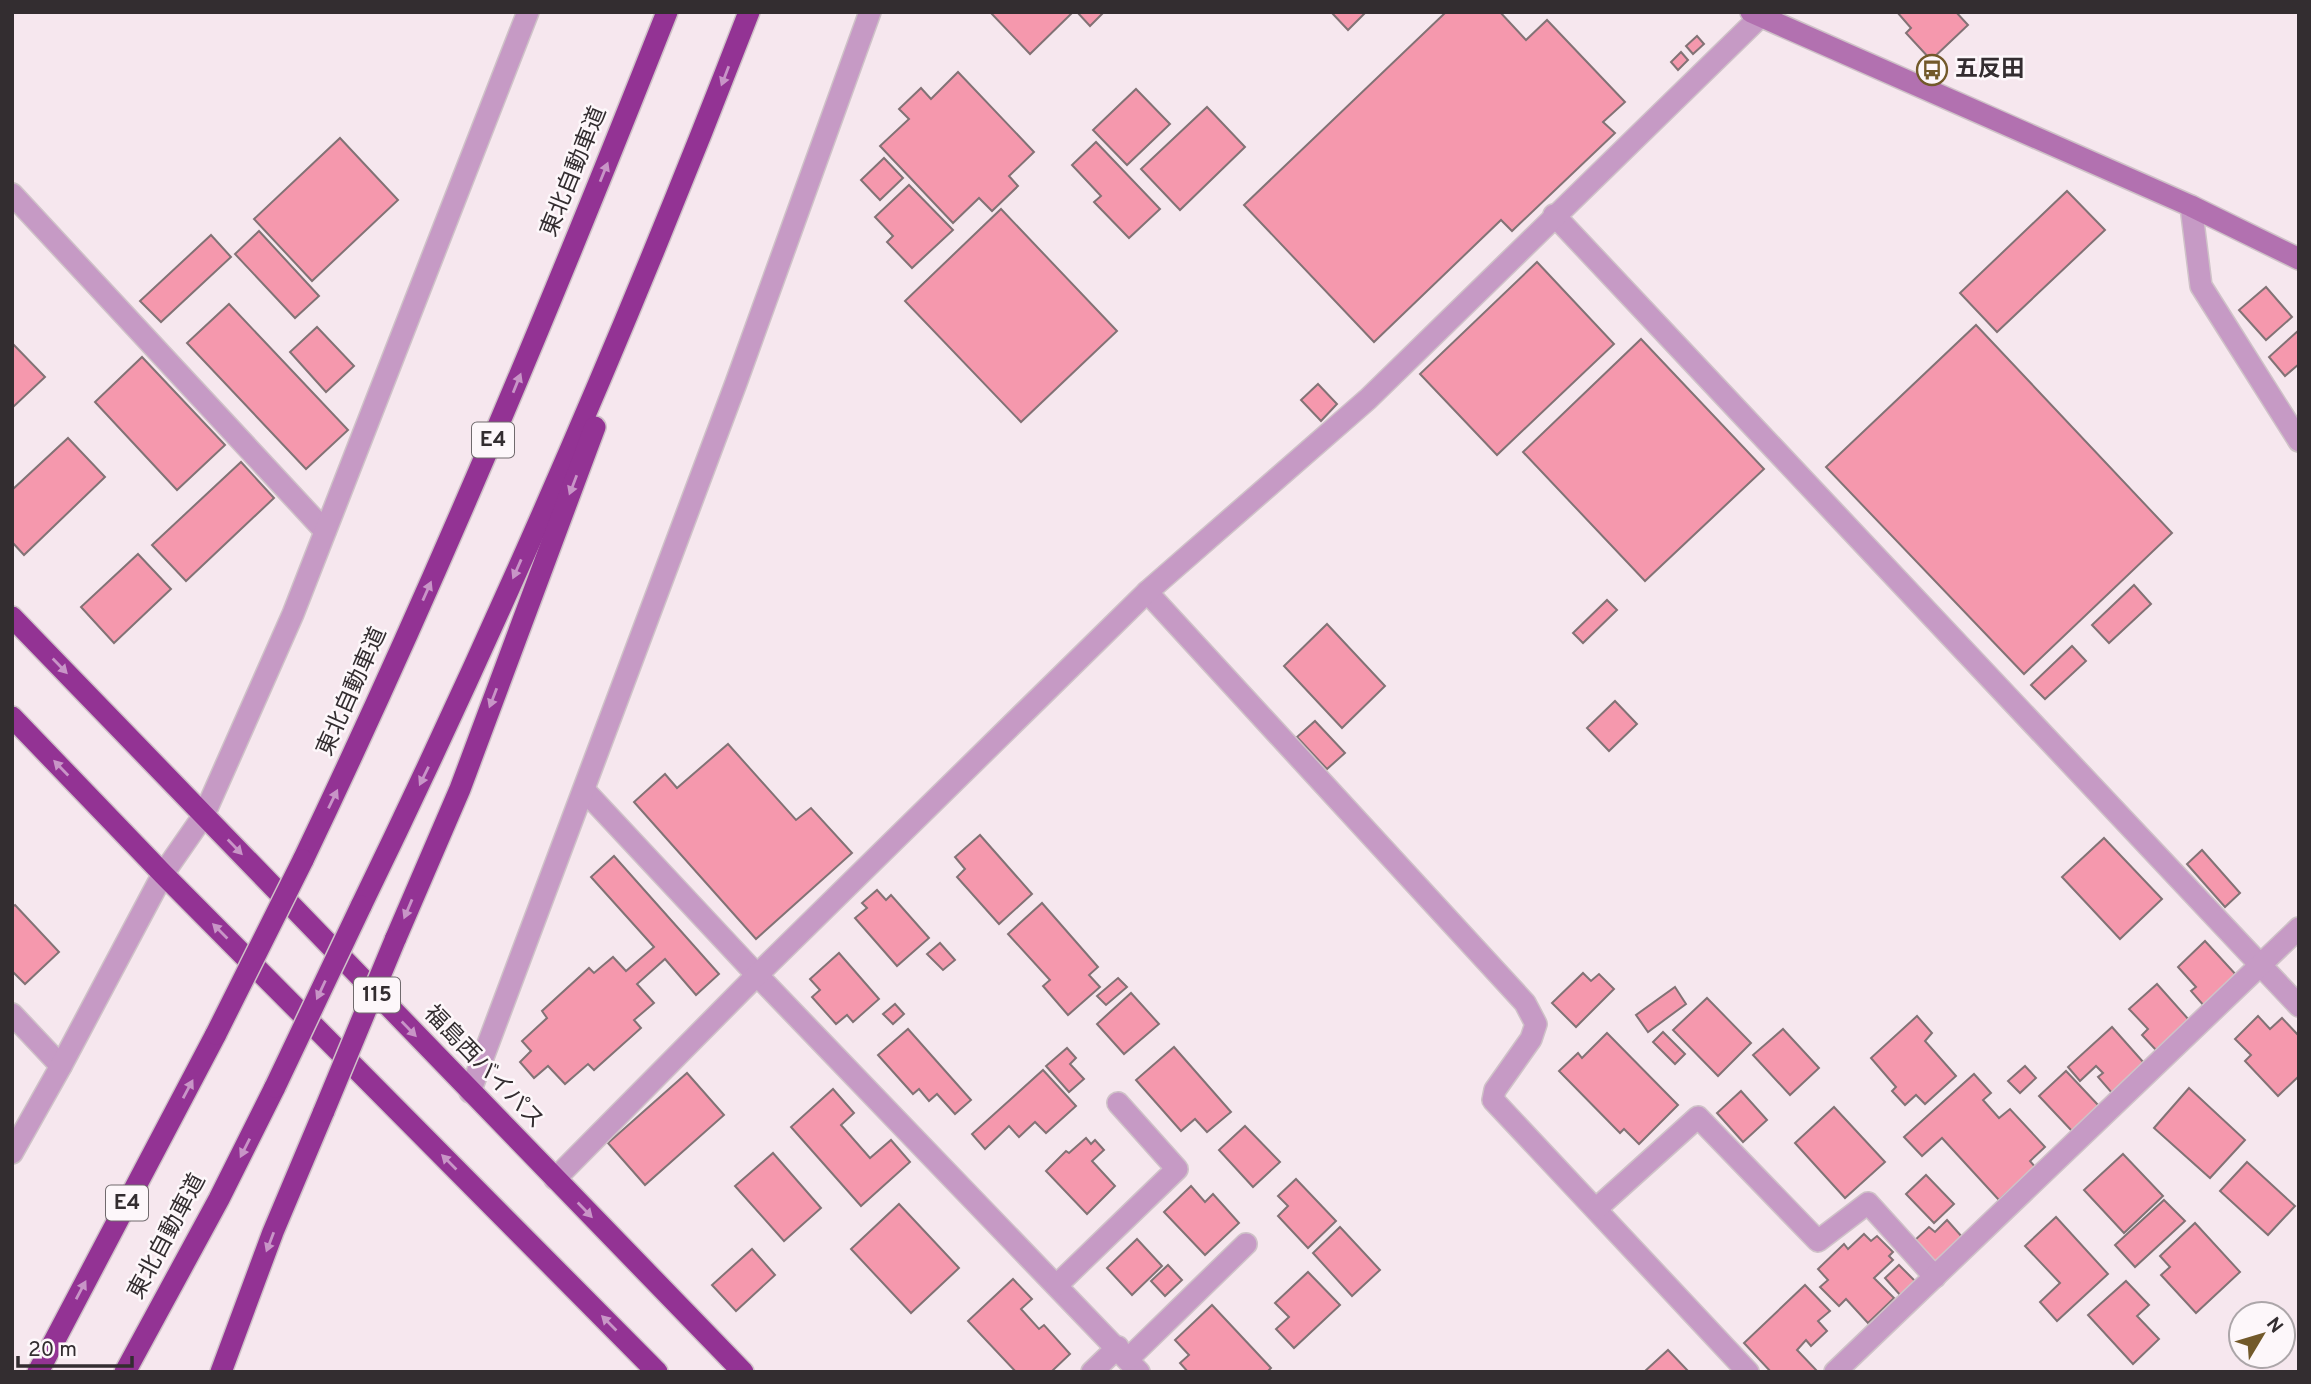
<svg xmlns="http://www.w3.org/2000/svg" width="2311" height="1384" font-family="Overpass,'Noto Sans JP',sans-serif">
  <style>
    .building { fill: #f598ad; stroke: #827275; stroke-width: 2 }
    .lines { fill: none; stroke-linecap: round; stroke-linejoin: round }
    .street-casing { stroke: #cfc2c8; stroke-width: 24 }
    .secondary-casing { stroke: #cfc2c8; stroke-width: 24 }
    .highway-casing { stroke: #cfc2c8; stroke-width: 24 }
    .street { stroke: #c69ac5; stroke-width: 21 }
    .secondary { stroke: #b271b0; stroke-width: 21 }
    .highway { stroke: #933394; stroke-width: 21 }
    .highway-bridge-casing { stroke: #cfc2c8; stroke-width: 24; stroke-linecap: butt }
    .highway-bridge { stroke: #933394; stroke-width: 21 }
    .oneway { fill: #c895c7 }
    .labels { text-anchor: middle; dominant-baseline: central; stroke-width: 5; stroke-linejoin: round; paint-order: stroke }
    .shield { fill: #fdf7fa; stroke: #706a6d; stroke-width: 2 }
    .shield-label { font-size: 21px; font-weight: bold; fill: #332d30 }
    .poi-label { font-size: 23px; font-weight: bold; fill: #332d30; stroke: #fdf7fa; text-anchor: start }
    .street-label { font-size: 23px; fill: #332d30; stroke: #fdf7fa }
  </style>
  <rect width="100%" height="100%" fill="#f6e7ee"/>
  <g class="building">
    <polygon points="990,12 1073,12 1030,54"/>
    <polygon points="1077,12 1104,12 1090,26"/>
    <polygon points="1331,12 1366,12 1348,30"/>
    <polygon points="1446,12 1500,12 1526,40 1547,20 1625,102 1603,122 1615,133 1512,231 1501,220 1374,342 1244,205"/>
    <polygon points="1897,12 1956,12 1968,25 1931,60 1906,33 1911,28"/>
    <polygon points="1697,36 1704,44 1693,54 1686,46"/>
    <polygon points="1681,52 1688,60 1678,70 1671,62"/>
    <polygon points="958,72 1034,152 1009,176 1018,186 992,211 979,198 953,223 880,146 909,119 899,109 921,88 931,99"/>
    <polygon points="1136,89 1170,124 1127,165 1093,130"/>
    <polygon points="1207,107 1245,147 1180,210 1141,169"/>
    <polygon points="340,138 398,200 312,281 254,219"/>
    <polygon points="1096,142 1160,209 1129,238 1094,202 1101,196 1072,165"/>
    <polygon points="884,158 903,178 880,200 861,180"/>
    <polygon points="909,185 953,230 912,268 887,242 893,236 875,217"/>
    <polygon points="2067,191 2105,230 1997,332 1960,293"/>
    <polygon points="1001,209 1117,331 1021,422 905,301"/>
    <polygon points="259,231 319,296 295,318 235,254"/>
    <polygon points="211,235 231,257 161,322 140,301"/>
    <polygon points="1537,262 1614,344 1497,455 1420,374"/>
    <polygon points="2266,287 2292,317 2266,340 2239,310"/>
    <polygon points="229,304 348,430 306,469 187,343"/>
    <polygon points="1976,325 2172,533 2024,674 1826,467"/>
    <polygon points="317,327 354,366 326,392 290,352"/>
    <polygon points="2299,330 2299,364 2285,376 2269,357"/>
    <polygon points="1641,339 1764,469 1645,581 1523,452"/>
    <polygon points="12,343 45,377 12,408"/>
    <polygon points="142,357 225,445 177,490 95,402"/>
    <polygon points="1318,384 1337,404 1321,421 1301,400"/>
    <polygon points="68,438 105,477 24,555 12,542 12,490"/>
    <polygon points="241,462 274,498 186,581 152,545"/>
    <polygon points="138,554 171,589 114,643 81,607"/>
    <polygon points="2134,585 2151,604 2109,643 2092,625"/>
    <polygon points="1607,600 1617,610 1583,643 1573,633"/>
    <polygon points="1327,624 1385,686 1342,728 1284,666"/>
    <polygon points="2072,646 2086,661 2045,699 2031,685"/>
    <polygon points="1615,701 1637,724 1609,751 1587,728"/>
    <polygon points="1315,721 1345,753 1327,769 1297,737"/>
    <polygon points="728,744 796,820 811,808 852,853 756,939 634,802 665,774 677,788"/>
    <polygon points="980,835 1032,894 999,924 957,877 965,869 955,857"/>
    <polygon points="2104,838 2162,899 2120,939 2062,877"/>
    <polygon points="2202,850 2240,893 2225,907 2187,864"/>
    <polygon points="614,856 719,974 696,995 665,959 637,984 654,1003 634,1020 641,1028 594,1070 588,1064 565,1084 548,1066 534,1078 520,1062 531,1051 522,1041 547,1018 542,1011 589,968 594,973 613,957 626,971 654,947 591,877"/>
    <polygon points="877,890 886,900 891,895 929,938 897,966 855,918 867,908 862,903"/>
    <polygon points="1042,903 1098,967 1089,975 1100,987 1068,1015 1043,986 1050,980 1008,934"/>
    <polygon points="15,905 59,952 25,984 12,971 12,907"/>
    <polygon points="2205,941 2238,977 2205,1007 2191,991 2196,987 2178,967"/>
    <polygon points="940,943 955,960 943,970 927,954"/>
    <polygon points="839,953 879,999 853,1022 847,1015 836,1024 812,997 820,990 810,979"/>
    <polygon points="1583,973 1591,981 1599,974 1614,989 1576,1027 1552,1003"/>
    <polygon points="1118,978 1127,987 1106,1005 1097,996"/>
    <polygon points="2157,984 2189,1020 2156,1050 2142,1035 2148,1029 2129,1009"/>
    <polygon points="1675,987 1686,1004 1648,1032 1636,1015"/>
    <polygon points="1131,993 1159,1024 1124,1054 1097,1024"/>
    <polygon points="1707,998 1751,1043 1718,1076 1673,1030"/>
    <polygon points="895,1004 904,1014 893,1024 883,1014"/>
    <polygon points="1917,1016 1932,1033 1925,1041 1956,1076 1925,1104 1916,1095 1905,1105 1892,1091 1896,1087 1871,1058"/>
    <polygon points="2258,1016 2270,1029 2282,1018 2299,1036 2299,1076 2278,1096 2245,1061 2251,1055 2235,1039"/>
    <polygon points="2112,1027 2144,1063 2112,1093 2098,1077 2103,1073 2096,1066 2080,1081 2068,1067"/>
    <polygon points="908,1029 971,1100 955,1114 937,1094 929,1101 919,1089 913,1094 878,1055"/>
    <polygon points="1783,1029 1819,1068 1790,1095 1753,1055"/>
    <polygon points="1663,1032 1685,1054 1675,1064 1653,1042"/>
    <polygon points="1607,1033 1678,1105 1639,1144 1624,1129 1620,1133 1559,1071 1578,1053 1582,1058"/>
    <polygon points="1174,1047 1231,1112 1207,1132 1195,1119 1181,1131 1136,1080"/>
    <polygon points="1067,1048 1076,1058 1070,1064 1084,1079 1069,1092 1046,1066"/>
    <polygon points="2025,1066 2036,1078 2020,1093 2008,1081"/>
    <polygon points="1043,1070 1076,1106 1046,1133 1035,1122 1019,1137 1009,1126 985,1149 972,1134"/>
    <polygon points="2066,1071 2099,1106 2072,1131 2039,1096"/>
    <polygon points="687,1073 724,1115 645,1185 608,1143"/>
    <polygon points="1974,1074 1991,1093 1983,1100 1999,1118 2010,1109 2045,1147 2030,1161 2035,1167 1999,1200 1942,1138 1922,1156 1904,1137"/>
    <polygon points="2189,1088 2245,1140 2210,1178 2154,1128"/>
    <polygon points="833,1089 854,1113 841,1125 870,1158 891,1140 910,1162 861,1206 791,1127"/>
    <polygon points="1741,1091 1767,1120 1743,1142 1717,1113"/>
    <polygon points="1834,1107 1885,1162 1845,1198 1795,1143"/>
    <polygon points="1245,1126 1280,1162 1253,1187 1219,1150"/>
    <polygon points="1086,1138 1091,1144 1095,1140 1104,1150 1092,1161 1115,1186 1087,1214 1046,1171 1066,1151 1069,1153"/>
    <polygon points="773,1153 821,1208 784,1241 735,1186"/>
    <polygon points="2123,1154 2163,1196 2124,1233 2084,1190"/>
    <polygon points="2247,1162 2295,1206 2268,1235 2220,1191"/>
    <polygon points="1926,1175 1954,1204 1934,1223 1906,1194"/>
    <polygon points="1296,1179 1336,1221 1308,1248 1278,1216 1288,1206 1278,1196"/>
    <polygon points="1191,1186 1205,1202 1213,1194 1239,1223 1205,1255 1164,1212"/>
    <polygon points="2164,1200 2185,1221 2135,1267 2115,1245"/>
    <polygon points="899,1204 959,1268 911,1313 851,1249"/>
    <polygon points="2056,1217 2108,1274 2057,1321 2040,1302 2060,1283 2025,1246"/>
    <polygon points="1947,1220 1963,1238 1936,1264 1914,1241 1929,1227 1935,1232"/>
    <polygon points="2195,1223 2240,1272 2196,1313 2161,1275 2170,1267 2160,1256"/>
    <polygon points="1340,1227 1380,1270 1352,1296 1313,1253"/>
    <polygon points="1864,1234 1871,1241 1877,1236 1893,1252 1889,1256 1893,1260 1874,1278 1894,1298 1868,1323 1846,1299 1839,1306 1820,1287 1828,1280 1818,1269 1844,1244 1848,1249"/>
    <polygon points="1137,1239 1162,1266 1132,1295 1107,1268"/>
    <polygon points="752,1249 775,1275 736,1311 712,1285"/>
    <polygon points="1168,1265 1182,1280 1165,1296 1151,1281"/>
    <polygon points="1899,1265 1916,1282 1901,1296 1885,1278"/>
    <polygon points="1308,1272 1340,1305 1294,1348 1276,1329 1289,1317 1275,1303"/>
    <polygon points="1013,1279 1032,1299 1021,1309 1039,1329 1044,1325 1070,1354 1051,1372 1016,1372 968,1321"/>
    <polygon points="2126,1281 2149,1305 2137,1316 2159,1339 2133,1364 2088,1315"/>
    <polygon points="1805,1285 1830,1311 1818,1321 1827,1331 1811,1346 1806,1340 1797,1350 1818,1372 1771,1372 1744,1343"/>
    <polygon points="1212,1305 1271,1368 1267,1372 1188,1372 1180,1363 1189,1355 1175,1340"/>
    <polygon points="1668,1350 1689,1372 1644,1372"/>
  </g>
  <g class="lines">
    <g class="street-casing">
      <g id="street">
        <polyline points="12,194 325,531"/>
        <polyline points="2191,206 2201,286 2299,441"/>
        <polyline points="1554,215 2299,1006"/>
        <polyline points="1147,592 1525,1003 1536,1024 1531,1039 1495,1090 1493,1100 1748,1372"/>
        <polyline points="584,790 757,975 1139,1372"/>
        <polyline points="12,1014 61,1066"/>
        <polyline points="470,1092 736,383 870,12"/>
        <polyline points="12,1153 61,1066 163,874 204,815 293,614 528,12"/>
        <polyline points="555,1179 757,975 1147,592 1368,399 1765,12"/>
        <polyline points="1596,1209 1698,1117 1818,1241 1868,1203 1935,1277"/>
        <polyline points="1057,1285 1177,1169 1118,1103"/>
        <polyline points="1128,1359 1246,1244"/>
        <polyline points="1092,1372 1118,1347"/>
        <polyline points="1835,1372 2299,928"/>
      </g>
    </g>
    <g class="secondary-casing">
      <polyline id="secondary" points="1751,12 2191,206 2299,259"/>
    </g>
    <g class="highway-casing">
      <g id="highway">
        <polyline points="12,617 743,1372"/>
        <polyline points="12,717 163,874 657,1372"/>
        <path d="M303,860C436,582 554,298 667,12"/>
        <path d="M361,906C503,614 632,315 749,12"/>
        <polyline points="395,940 460,789 595,427"/>
        <polyline points="38,1372 216,1034"/>
        <polyline points="125,1372 219,1199 275,1087"/>
        <polyline points="221,1372 273,1232 324,1111"/>
      </g>
    </g>
    <use href="#street" class="street"/>
    <use href="#secondary" class="secondary"/>
    <use href="#highway" class="highway"/>
    <g class="highway-bridge-casing">
      <g id="highway-bridge">
        <polyline points="216,1034 303,860"/>
        <polyline points="275,1087 361,906"/>
        <polyline points="324,1111 395,940"/>
      </g>
    </g>
    <use href="#highway-bridge" class="highway-bridge"/>
  </g>
  <defs><path id="oneway-solid" d="M-6-.8H1V-3.2L6.5 0L1 3.2V.8H-6Z" transform="scale(1.75)"/></defs>
  <g class="oneway">
    <use href="#oneway-solid" transform="translate(725 76) rotate(111)"/>
    <use href="#oneway-solid" transform="translate(604 172) rotate(-68)"/>
    <use href="#oneway-solid" transform="translate(517 383) rotate(-68)"/>
    <use href="#oneway-solid" transform="translate(573 485) rotate(111)"/>
    <use href="#oneway-solid" transform="translate(517 569) rotate(114)"/>
    <use href="#oneway-solid" transform="translate(427 591) rotate(-66)"/>
    <use href="#oneway-solid" transform="translate(60 666) rotate(46)"/>
    <use href="#oneway-solid" transform="translate(493 698) rotate(111)"/>
    <use href="#oneway-solid" transform="translate(61 768) rotate(-134)"/>
    <use href="#oneway-solid" transform="translate(424 776) rotate(116)"/>
    <use href="#oneway-solid" transform="translate(333 799) rotate(-64)"/>
    <use href="#oneway-solid" transform="translate(235 847) rotate(46)"/>
    <use href="#oneway-solid" transform="translate(408 909) rotate(113)"/>
    <use href="#oneway-solid" transform="translate(220 931) rotate(-135)"/>
    <use href="#oneway-solid" transform="translate(321 990) rotate(115)"/>
    <use href="#oneway-solid" transform="translate(409 1029) rotate(46)"/>
    <use href="#oneway-solid" transform="translate(188 1089) rotate(-62)"/>
    <use href="#oneway-solid" transform="translate(245 1148) rotate(117)"/>
    <use href="#oneway-solid" transform="translate(449 1162) rotate(-135)"/>
    <use href="#oneway-solid" transform="translate(585 1210) rotate(46)"/>
    <use href="#oneway-solid" transform="translate(270 1242) rotate(111)"/>
    <use href="#oneway-solid" transform="translate(81 1290) rotate(-62)"/>
    <use href="#oneway-solid" transform="translate(609 1323) rotate(-135)"/>
  </g>
  <defs>
    <g id="bus-ring" transform="scale(1.575)"><circle r="9.5" fill="#fdf7fa" stroke="#72592a" stroke-width="1.5"/><path d="M-5-6H5V4H4V6H2V4H-2V6H-4V4H-5ZM-3.5-4V0h7V-4ZM-3.5 1.2v1.5H-2V1.2ZM2 1.2v1.5H3.5V1.2Z" fill="#72592a"/></g>
  </defs>
  <g fill-rule="evenodd">
    <use href="#bus-ring" x="1932" y="70"/>
  </g>
  <g class="labels">
    <g class="shield">
      <rect x="472" y="422.5" width="42" height="35" rx="5"/>
      <rect x="354" y="977.5" width="46" height="35" rx="5"/>
      <rect x="106" y="1185.5" width="42" height="35" rx="5"/>
    </g>
    <g class="shield-label">
      <text x="493" y="440">E4</text>
      <text x="377" y="995">115</text>
      <text x="127" y="1203">E4</text>
    </g>
    <g class="poi-label">
      <text x="1955" y="70">五反田</text>
    </g>
    <g class="street-label">
      <text transform="translate(575 172) rotate(-68)">東北自動車道</text>
      <text transform="translate(353 692) rotate(-66)">東北自動車道</text>
      <text transform="translate(483 1068) rotate(46)">福島西バイパス</text>
      <text transform="translate(168 1237) rotate(-62)">東北自動車道</text>
    </g>
  </g>
  <rect width="2311" height="1384" fill="none" stroke="#332d30" stroke-width="28"/>
  <g transform="translate(2262 1335) rotate(52)"><circle r="33" fill="#fdf7fa" stroke="#aca6a9" stroke-width="2"/>
  <path d="M0-5L12 26L0 18L-12 26Z" fill="#72592a"/>
  <text y="-10" font-size="19" font-weight="bold" text-anchor="middle" fill="#332d30">N</text>
  </g>
  <path d="M18 1356v10h114v-10" fill="none" stroke="#332d30" stroke-width="3.5"/>
  <text x="28" y="1356" font-size="21" fill="#332d30" stroke="#fdf7fa" stroke-width="5" paint-order="stroke">20 m</text>
</svg>
